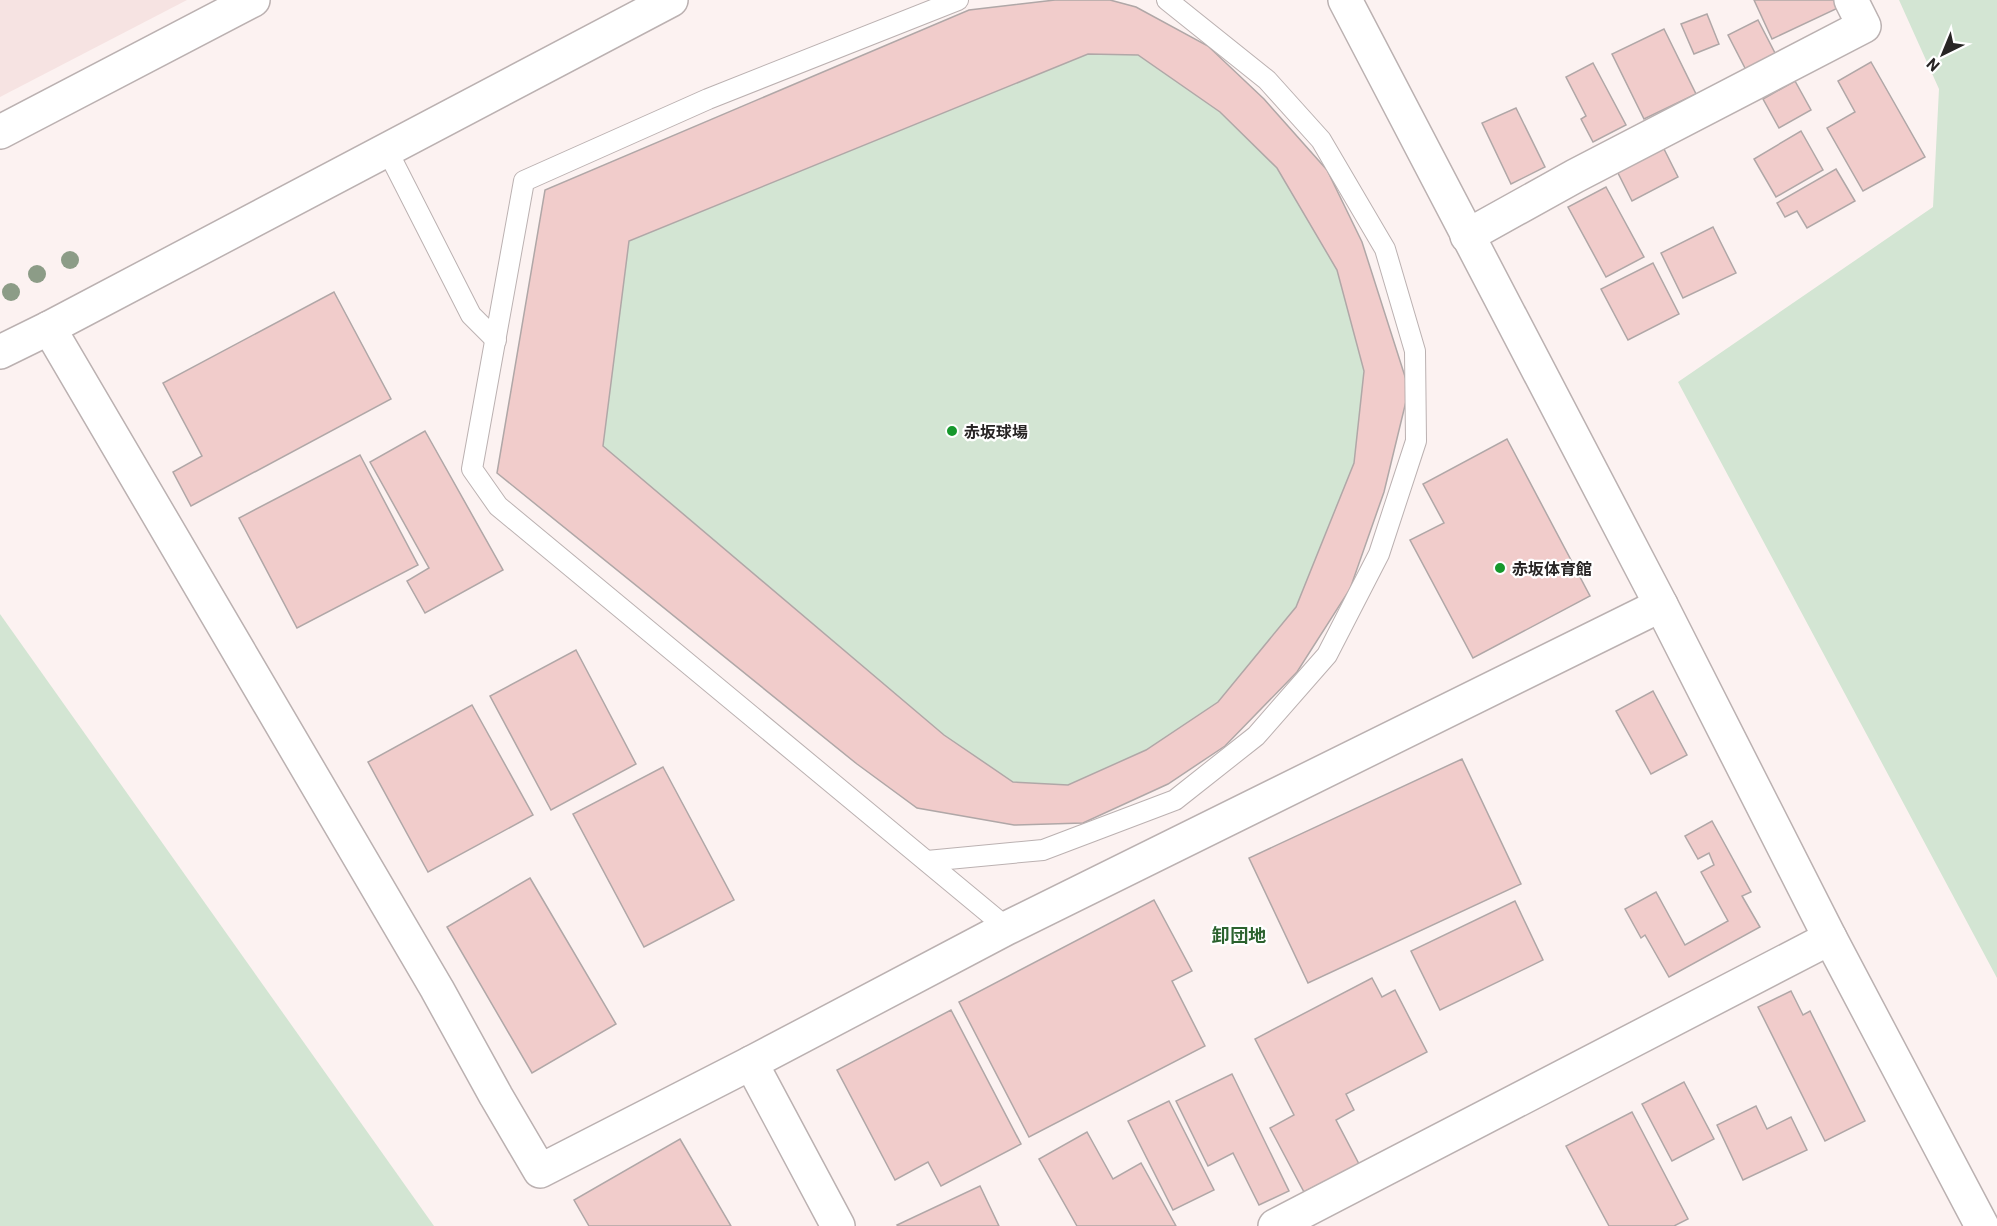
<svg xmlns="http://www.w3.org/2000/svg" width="1997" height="1226" font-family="Barlow,'Noto Sans JP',sans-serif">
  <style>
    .built { fill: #f6e3e2 }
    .green { fill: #d3e5d3 }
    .building { fill: #f1cccb; stroke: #b0a7a7; stroke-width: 1.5; fill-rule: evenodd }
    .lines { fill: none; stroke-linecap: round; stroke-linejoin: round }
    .service-casing { stroke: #bbb1b1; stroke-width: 22 }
    .minor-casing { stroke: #bbb1b1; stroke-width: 36 }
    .tertiary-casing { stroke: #bbb1b1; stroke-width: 36 }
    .service { stroke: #fff; stroke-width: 20 }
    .minor { stroke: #fff; stroke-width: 33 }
    .tertiary { stroke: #fff; stroke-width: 33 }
    .tree { fill: #8c9c87 }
    .poi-dot { fill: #16982c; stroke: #fff; stroke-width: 2 }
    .labels { text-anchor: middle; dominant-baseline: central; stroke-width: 4.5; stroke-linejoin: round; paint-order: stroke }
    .poi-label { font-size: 16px; font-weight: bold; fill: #282525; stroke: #fff; text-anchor: start }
    .neighbourhood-label { font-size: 18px; font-weight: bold; fill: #2b622e; stroke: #fff }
  </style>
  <rect width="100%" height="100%" fill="#fcf2f1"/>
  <polygon class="built" points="0,0 187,0 0,97"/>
  <g class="green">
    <polygon points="1055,0 1110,0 1136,7 1208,46 1264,99 1327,170 1362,242 1409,389 1384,492 1350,589 1297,672 1225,746 1168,784 1083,823 1014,825 917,808 857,764 497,473 545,190 969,10"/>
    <polygon points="1899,0 1997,0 1997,978 1678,382 1933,207 1939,89"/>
    <polygon points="0,614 434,1226 0,1226"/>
  </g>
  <g class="building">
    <path d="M1055,0H1110L1136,7L1208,46L1264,99L1327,170L1362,242L1409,389L1384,492L1350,589L1297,672L1225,746L1168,784L1083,823L1014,825L917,808L857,764L497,473L545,190L969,10ZM1088,54L1138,55L1220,112L1277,168L1337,270L1364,371L1354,463L1296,607L1218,702L1146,750L1068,785L1013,782L944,735L603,446L629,241Z"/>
    <polygon points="1754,0 1834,0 1838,8 1772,39"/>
    <polygon points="1707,14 1719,44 1694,54 1681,24"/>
    <polygon points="1758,20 1776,55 1746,70 1728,35"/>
    <polygon points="1664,29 1696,94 1644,119 1612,54"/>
    <polygon points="1871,62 1925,157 1863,191 1827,128 1855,112 1838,81"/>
    <polygon points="1593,63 1626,125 1593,142 1581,119 1586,116 1566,77"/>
    <polygon points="1795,81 1811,110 1779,128 1763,99"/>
    <polygon points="1516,108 1545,167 1511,184 1482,123"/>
    <polygon points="1801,131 1823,170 1776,197 1754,159"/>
    <polygon points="1663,147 1678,177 1632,201 1617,171"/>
    <polygon points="1836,169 1855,201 1807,228 1797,211 1785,217 1777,203"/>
    <polygon points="1606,187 1644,257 1606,277 1568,207"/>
    <polygon points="1713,227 1736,273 1683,298 1661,253"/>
    <polygon points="1653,263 1679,314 1628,340 1601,289"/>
    <polygon points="334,292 391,399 191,506 173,472 202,456 163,383"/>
    <polygon points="425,431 503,570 425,613 407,581 429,568 370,462"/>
    <polygon points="1507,439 1590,596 1473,658 1410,540 1444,523 1423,484"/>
    <polygon points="360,455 418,565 297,628 239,518"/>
    <polygon points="576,650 636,764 551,810 490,696"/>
    <polygon points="1653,691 1687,755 1651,774 1616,711"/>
    <polygon points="472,705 533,815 428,872 368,762"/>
    <polygon points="1462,759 1521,884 1308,983 1249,858"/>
    <polygon points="663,767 734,900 644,947 573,814"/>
    <polygon points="1712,821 1751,892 1742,896 1760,927 1669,977 1645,935 1641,938 1625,909 1656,892 1685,945 1728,921 1701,872 1714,865 1709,853 1698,859 1685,836"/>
    <polygon points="530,878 616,1024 532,1073 447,927"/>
    <polygon points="1154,900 1192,971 1172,981 1205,1046 1029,1137 959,1002"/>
    <polygon points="1515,901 1543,960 1440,1010 1411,951"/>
    <polygon points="1372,978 1382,997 1395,990 1427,1052 1346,1094 1354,1110 1336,1120 1359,1164 1304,1192 1270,1128 1294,1115 1255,1039"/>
    <polygon points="1791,991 1803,1015 1810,1011 1865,1121 1825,1141 1758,1007"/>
    <polygon points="951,1010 1021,1144 941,1186 928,1162 895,1180 837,1070"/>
    <polygon points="1232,1074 1289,1191 1259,1205 1233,1153 1208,1166 1176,1101"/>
    <polygon points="1684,1082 1714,1139 1672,1161 1642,1104"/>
    <polygon points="1169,1101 1214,1190 1173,1210 1128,1121"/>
    <polygon points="1756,1106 1767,1129 1791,1117 1807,1150 1743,1180 1717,1125"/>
    <polygon points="1632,1112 1688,1219 1674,1226 1609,1226 1566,1146"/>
    <polygon points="1087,1132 1113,1179 1141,1163 1176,1226 1077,1226 1039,1159"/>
    <polygon points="680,1139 731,1226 589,1226 574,1200"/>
    <polygon points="980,1186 999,1226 898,1226 897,1225"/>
  </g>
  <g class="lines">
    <g class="service-casing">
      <g id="service">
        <polyline points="958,0 708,99 524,181 472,469 498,506 1007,928"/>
        <polyline points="387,150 471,315 496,340"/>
        <polyline points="927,861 1043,850 1175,800 1256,736 1327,655 1379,554 1416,441 1415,351 1385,249 1321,140 1267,80 1167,0"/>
      </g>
    </g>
    <g class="minor-casing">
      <g id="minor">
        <polyline points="0,132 253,0"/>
        <polyline points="1467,236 1575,176 1864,26 1851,0"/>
        <polyline points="49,328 437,989 496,1096 540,1171 751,1063 1007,928 1661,605"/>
        <polyline points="751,1063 838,1226"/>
        <polyline points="1275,1226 1830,938"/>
      </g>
    </g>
    <g class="tertiary-casing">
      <g id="tertiary">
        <polyline points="1345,0 1661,605 1830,938 1982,1226"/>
        <polyline points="0,352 49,328 671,0"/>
      </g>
    </g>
    <use href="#service" class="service"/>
    <use href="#minor" class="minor"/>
    <use href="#tertiary" class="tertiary"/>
  </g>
  <g class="tree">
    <circle cx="70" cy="260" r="9"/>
    <circle cx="37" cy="274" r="9"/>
    <circle cx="11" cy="292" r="9"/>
  </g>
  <g class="poi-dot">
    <circle cx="952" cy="431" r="6"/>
    <circle cx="1500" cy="568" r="6"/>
  </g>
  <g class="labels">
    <g class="poi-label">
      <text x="964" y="431">赤坂球場</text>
      <text x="1512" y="568">赤坂体育館</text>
    </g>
    <g class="neighbourhood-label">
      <text x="1239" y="935">卸団地</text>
    </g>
  </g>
  <g transform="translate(1943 54) rotate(223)" stroke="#ffffff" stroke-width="4.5" paint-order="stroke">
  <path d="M0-4.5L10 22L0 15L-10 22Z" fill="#282525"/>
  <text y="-9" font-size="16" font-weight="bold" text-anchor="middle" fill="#282525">N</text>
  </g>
</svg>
